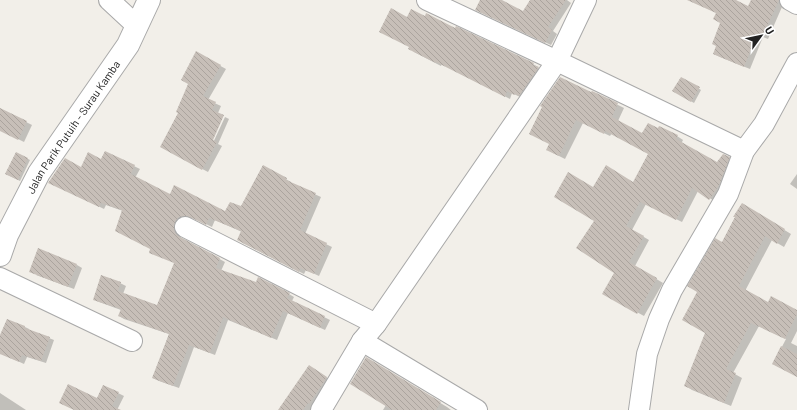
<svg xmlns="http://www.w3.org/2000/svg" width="797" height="410" font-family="Barlow,sans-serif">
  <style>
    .shadow { fill: #0003 }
    .building { fill: url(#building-back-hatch) }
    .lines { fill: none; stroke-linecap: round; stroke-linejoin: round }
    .minor-casing { stroke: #a9a9a9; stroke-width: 22 }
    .tertiary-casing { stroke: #a9a9a9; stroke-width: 24 }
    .minor { stroke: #fff; stroke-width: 20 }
    .tertiary { stroke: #fff; stroke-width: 22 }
    .labels { text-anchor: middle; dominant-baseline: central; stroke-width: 3; stroke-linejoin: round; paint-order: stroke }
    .street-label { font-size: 11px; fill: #222; stroke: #fff }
  </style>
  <defs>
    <pattern id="building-back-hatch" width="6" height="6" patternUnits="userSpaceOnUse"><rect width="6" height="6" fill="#c7bfb8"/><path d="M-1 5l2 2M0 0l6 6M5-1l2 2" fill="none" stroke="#aba49e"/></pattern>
  </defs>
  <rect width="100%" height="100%" fill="#f2efe9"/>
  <g class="shadow">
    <polygon points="481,0 500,0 523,12 531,0 567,0 571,3 553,31 557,34 551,45 481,12"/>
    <polygon points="690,0 734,0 749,7 752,0 785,0 768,39 763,37 750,69 720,57 714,54 717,46 721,23 717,13"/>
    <polygon points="425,17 455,29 533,64 538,67 538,68 543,71 525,98 521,96 520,97 512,93 510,99 442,64 441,66 414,52 410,47 407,18"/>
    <polygon points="197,53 226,69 208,100 221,106 218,113 210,144 212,145 225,117 229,119 218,144 222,146 208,172 161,147 179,113 189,84"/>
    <polygon points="682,78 701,90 694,103 674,91"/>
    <polygon points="592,92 624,108 618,121 642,134 677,136 683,140 681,144 717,163 729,158 735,161 716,202 698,191 682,222 646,204 632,230 649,240 635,266 663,283 644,316 604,294 615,273 595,221 593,188 634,183 649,154 612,133 610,136 583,123 565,159 553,153"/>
    <polygon points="0,109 32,125 24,142 0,130"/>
    <polygon points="105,152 140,169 135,178 170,195 226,213 241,207 263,166 291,182 290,183 321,197 305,234 332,247 319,276 306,270 304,274 243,243 242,232 215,220 212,227 196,219 190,218 184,220 178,231 181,238 225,262 221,271 289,294 294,297 292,301 330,320 325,330 288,313 277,340 228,320 215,355 194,347 179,388 159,381 153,378 169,334 124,319 119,316 121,310 99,302 94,299 120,283 126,286 123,294 157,306 175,263 151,249 123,211 106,205 104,209 55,185 81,168 101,160"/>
    <polygon points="16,153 30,160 20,181 6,174"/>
    <polygon points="797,174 797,189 790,184"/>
    <polygon points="742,204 791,234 784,247 772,240 745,291 768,303 797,311 797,331 791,343 797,346 797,376 773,364 786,339 759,326 733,373 742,378 731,406 692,390 686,386 706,333 722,243"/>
    <polygon points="77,265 82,268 74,289 36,275"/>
    <polygon points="7,320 25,327 29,329 29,330 54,340 46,363 27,357 24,364 0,353 0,338"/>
    <polygon points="366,358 447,407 451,410 383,410 386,405"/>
    <polygon points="314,369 332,381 311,410 279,410"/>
    <polygon points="104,386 124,396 117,410 75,410 97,399"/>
    <polygon points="0,393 26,410 0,410"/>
  </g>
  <g class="building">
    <polygon points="480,0 502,0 523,11 530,0 566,0 548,27 552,30 545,43 475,10"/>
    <polygon points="687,0 736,0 748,6 751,0 779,0 762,37 757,34 744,67 713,54 716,46 712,44 720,23 713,19 716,13"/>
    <polygon points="391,8 407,17 411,9 425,16 426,13 455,28 456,26 534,63 533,65 539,67 519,96 515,94 514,95 507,91 505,97 436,62 436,63 408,49 409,47 379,32"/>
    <polygon points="196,51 221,65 203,96 216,102 212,110 224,115 213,140 217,142 202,170 160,147 178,113 176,112 188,84 181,80"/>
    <polygon points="560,77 591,92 592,91 618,103 612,117 642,133 648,123 658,128 659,126 678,135 676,139 717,162 723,154 730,157 719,185 709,200 692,188 676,220 640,202 626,226 644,236 629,262 657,278 637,314 602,294 614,273 576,248 594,221 554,197 568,172 593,187 606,165 633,182 648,154 605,131 604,134 576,120 559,156 546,150 549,144 529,134 542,107 540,106"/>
    <polygon points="681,77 700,87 691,102 672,91"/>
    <polygon points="0,108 27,121 18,140 0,131"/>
    <polygon points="105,151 135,165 131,174 170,194 174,185 225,211 230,202 241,206 263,165 287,178 286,180 316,193 300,230 327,243 314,274 300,268 299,272 237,240 241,231 209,218 206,225 190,217 184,216 179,217 175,221 174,227 175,233 180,237 220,258 216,268 256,282 258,277 290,293 287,298 325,316 320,328 283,311 271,338 223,317 210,353 189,345 173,386 152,378 169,334 118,316 121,309 93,300 101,275 121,282 118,291 157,305 174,263 149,253 150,249 115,231 122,210 101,203 99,207 48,183 65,158 81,167 88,152 101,159"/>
    <polygon points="16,152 28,158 18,180 5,174"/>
    <polygon points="742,203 785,229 777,244 765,236 739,286 768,302 771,296 797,310 797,314 785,339 751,323 726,369 736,373 724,403 684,386 705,333 682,320 697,292 687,286 715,238 722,242 735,217 733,217"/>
    <polygon points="38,248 77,264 68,287 29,272"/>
    <polygon points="7,319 25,326 25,328 50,337 41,361 22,355 19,362 0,354 0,335"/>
    <polygon points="781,346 797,354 797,377 772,364"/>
    <polygon points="366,357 441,402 436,410 392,410 350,384"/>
    <polygon points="309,365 327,377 309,404 308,403 303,410 278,410"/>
    <polygon points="68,384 97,398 103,385 119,392 112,406 121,410 74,410 59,403"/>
  </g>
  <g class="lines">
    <g class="minor-casing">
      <g id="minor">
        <polyline points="109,0 137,26"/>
        <polyline points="427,0 557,61 744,151"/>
        <polyline points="790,0 797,4"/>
        <polyline points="185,227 376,324"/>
        <polyline points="0,278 132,341"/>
        <polyline points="362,341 477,410"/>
        <polyline points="321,410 362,341 376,324 557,61 586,0"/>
        <polyline points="639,410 647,354 659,319 672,290 728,194 744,151 764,124 797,63"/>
      </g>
    </g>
    <g class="tertiary-casing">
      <g id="tertiary">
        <path id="s1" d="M0,255L7,235L39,173L128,45L149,0"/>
      </g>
    </g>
    <use href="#minor" class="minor"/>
    <use href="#tertiary" class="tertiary"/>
  </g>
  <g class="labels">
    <g class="street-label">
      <text stroke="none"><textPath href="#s1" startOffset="148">Jalan Parik Putuih - Surau Kamba</textPath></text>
    </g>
  </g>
  <g transform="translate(761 36) rotate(57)" stroke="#ffffff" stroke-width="3" paint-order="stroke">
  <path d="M0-3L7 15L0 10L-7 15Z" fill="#222222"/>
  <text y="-6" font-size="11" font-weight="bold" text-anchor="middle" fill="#222222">U</text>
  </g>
</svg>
